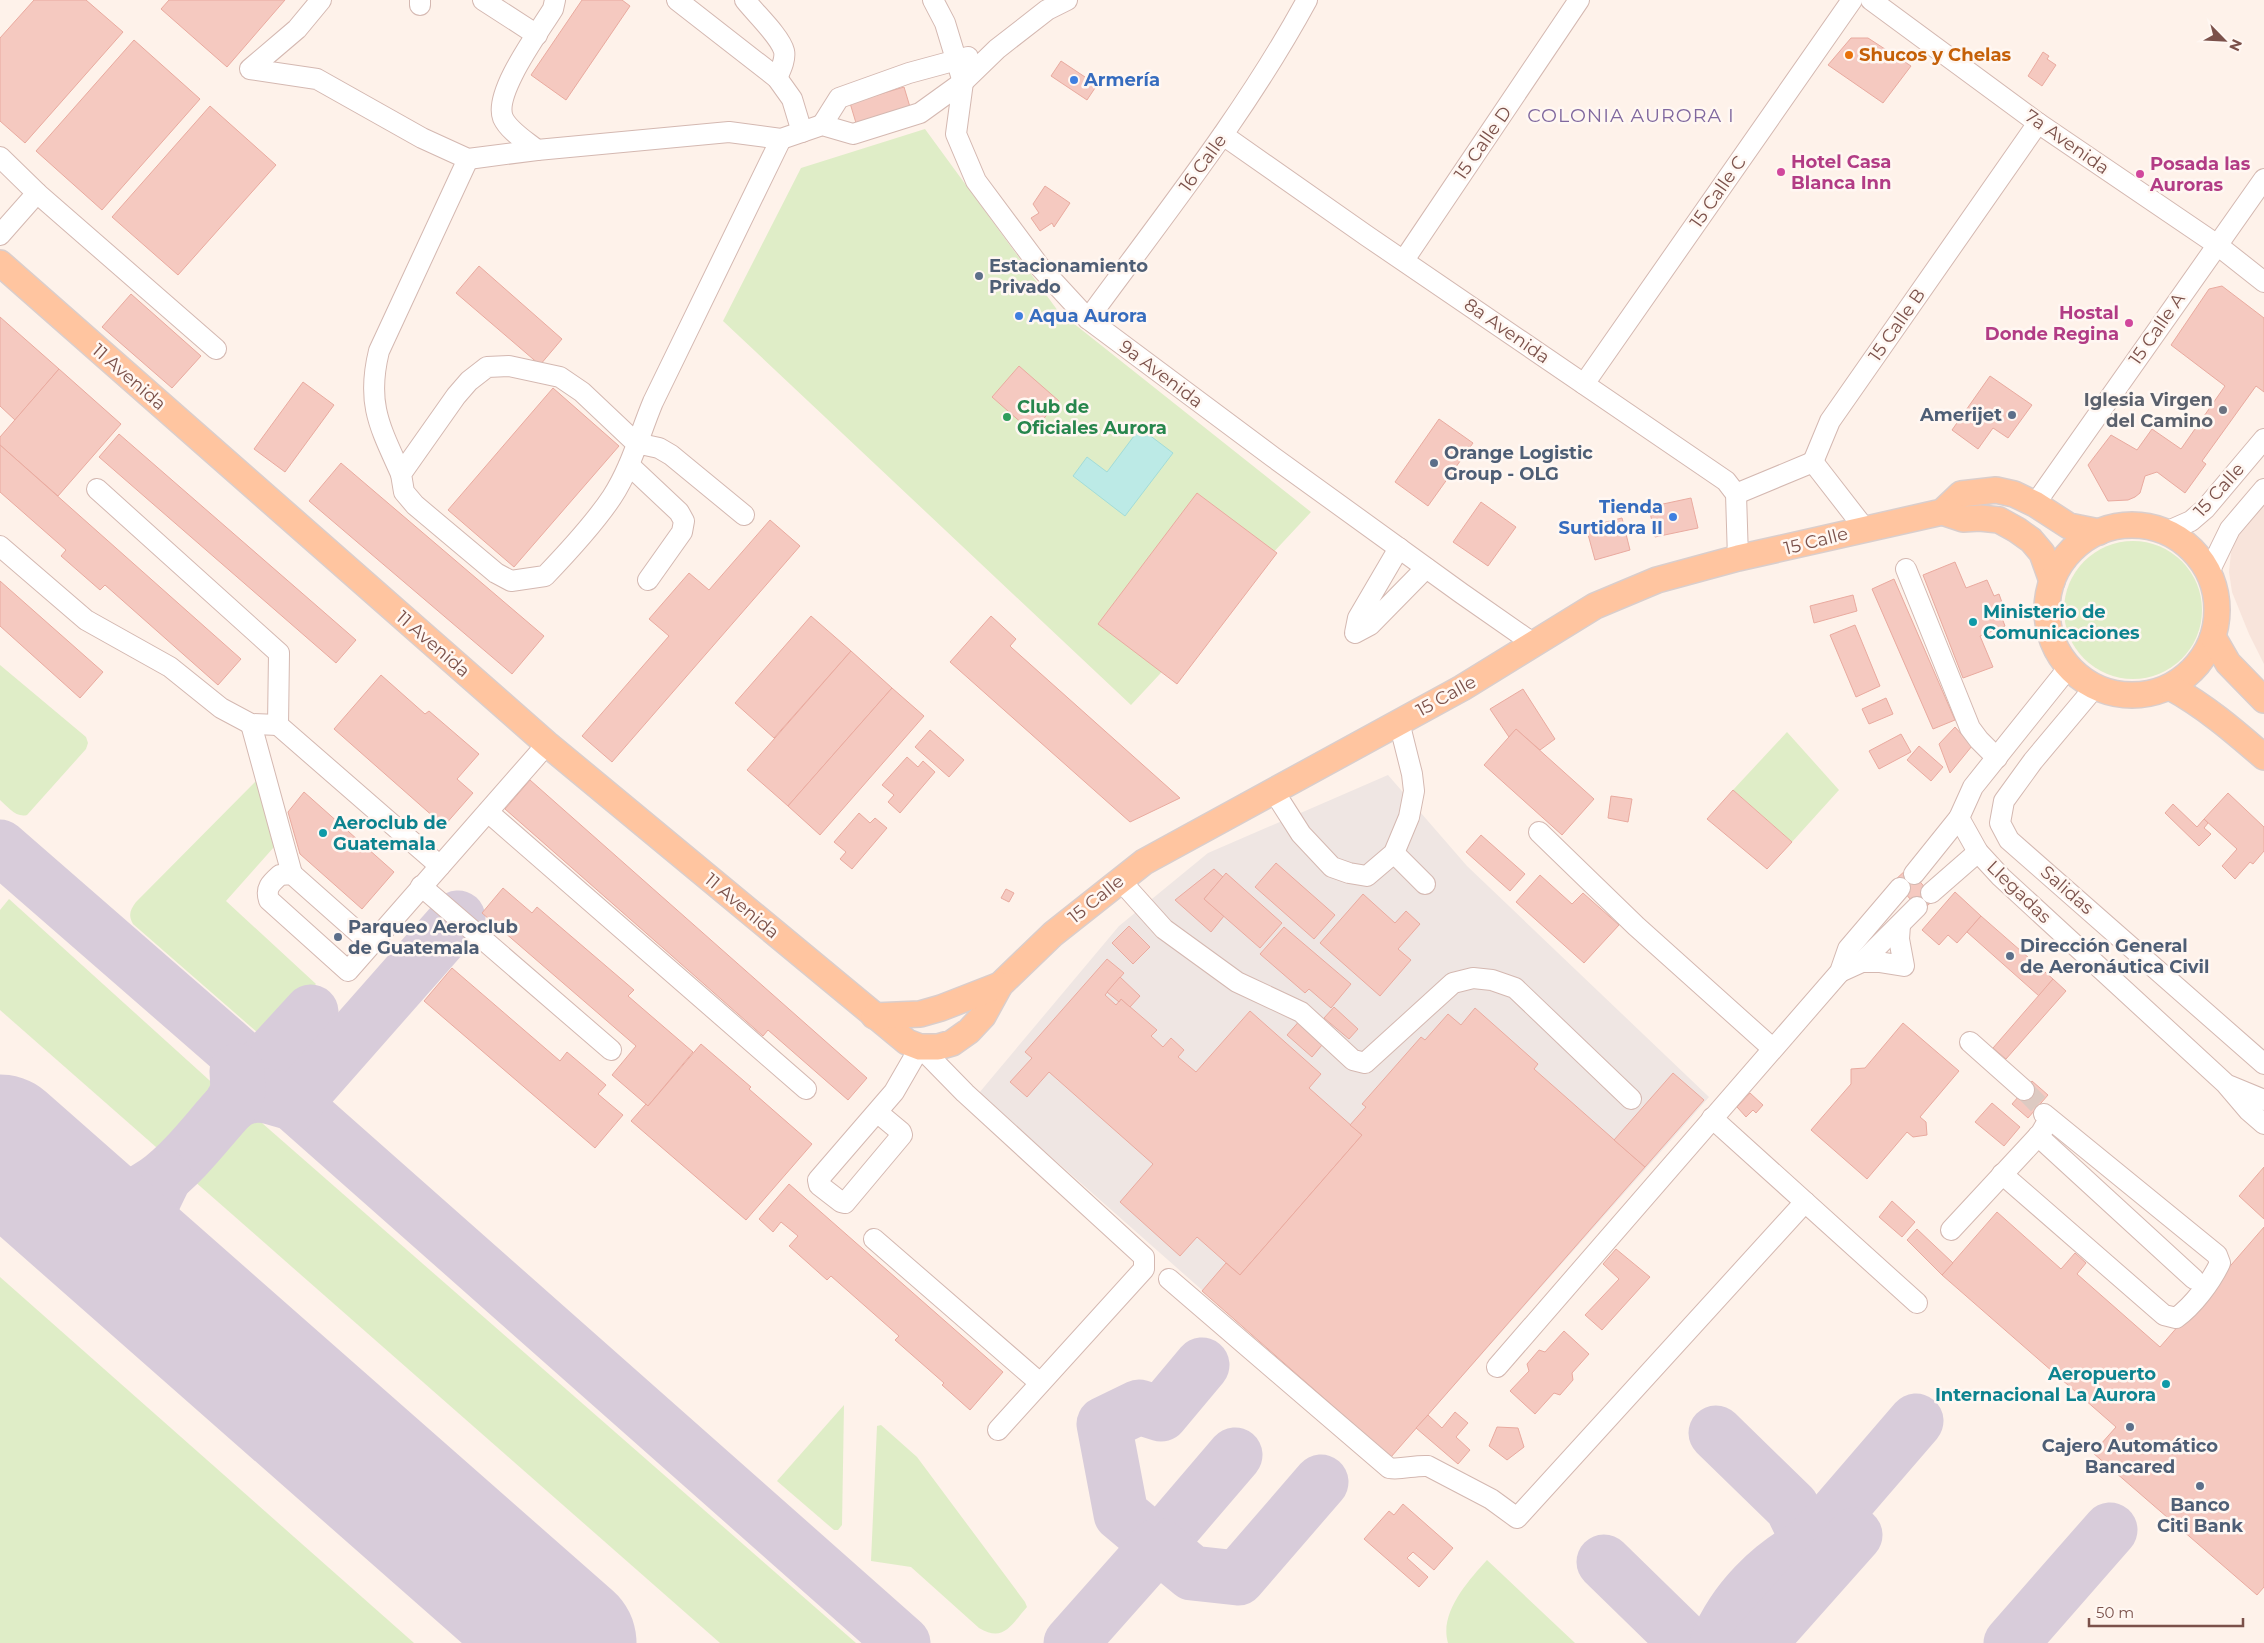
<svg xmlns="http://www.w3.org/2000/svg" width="2264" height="1643" font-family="Montserrat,sans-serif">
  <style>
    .residential { fill: #f8e4db }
    .industrial { fill: #efe6e3 }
    .green { fill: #dfedc7 }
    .water { fill: #bceae6; stroke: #a2dcd8 }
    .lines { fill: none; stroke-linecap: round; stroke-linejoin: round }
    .taxiway { stroke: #d8ccda; stroke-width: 55 }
    .runway { stroke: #d8ccda; stroke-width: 139 }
    .building { fill: #f5c9c0; stroke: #e9aa9f }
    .minor-tunnel { stroke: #ddcac2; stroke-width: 20; stroke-dasharray: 20 10; stroke-linecap: butt }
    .minor-casing { stroke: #d4b8b1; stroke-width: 22 }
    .major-casing { stroke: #dacecc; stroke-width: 28 }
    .minor { stroke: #fff; stroke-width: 20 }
    .major { stroke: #ffc5a0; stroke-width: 25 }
    .food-dot { fill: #e8710a; stroke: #fff7f2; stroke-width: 2 }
    .shop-dot { fill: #3f7fe0; stroke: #fff7f2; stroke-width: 2 }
    .hotel-dot { fill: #d1479c; stroke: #fff7f2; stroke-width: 2 }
    .service-dot { fill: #5c6f8a; stroke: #fff7f2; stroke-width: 2 }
    .worship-dot { fill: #6b7280; stroke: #fff7f2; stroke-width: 2 }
    .leisure-dot { fill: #2e9e5b; stroke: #fff7f2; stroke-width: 2 }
    .culture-dot { fill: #0f9aa8; stroke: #fff7f2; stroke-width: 2 }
    .labels { text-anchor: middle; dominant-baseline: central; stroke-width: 5; stroke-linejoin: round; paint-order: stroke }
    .food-label { font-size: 18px; font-weight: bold; fill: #c56008; stroke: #fff7f2; text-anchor: start }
    .shop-label { font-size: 18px; font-weight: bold; fill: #366cbe; stroke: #fff7f2; text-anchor: start }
    .street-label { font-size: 18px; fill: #7b514a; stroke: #fff7f2 }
    .hotel-label { font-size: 18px; font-weight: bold; fill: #b23c85; stroke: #fff7f2; text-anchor: start }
    .service-label { font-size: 18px; font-weight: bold; fill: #4e5e75; stroke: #fff7f2; text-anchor: start }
    .worship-label { font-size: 18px; font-weight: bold; fill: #5b616d; stroke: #fff7f2; text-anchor: end }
    .leisure-label { font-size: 18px; font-weight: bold; fill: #27864d; stroke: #fff7f2; text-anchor: start }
    .culture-label { font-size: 18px; font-weight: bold; fill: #0d838f; stroke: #fff7f2; text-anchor: start }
    .neighbourhood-label { font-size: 19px; letter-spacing: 1px; fill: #7f679e; stroke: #fff7f2 }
  </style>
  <rect width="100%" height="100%" fill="#fef2ea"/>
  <polygon class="residential" points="2264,498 2264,664 2249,634 2232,592 2229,572 2231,553 2239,533"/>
  <polygon class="industrial" points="1388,775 1467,866 1709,1097 1391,1457 979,1093 1119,926 1208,853"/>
  <g class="green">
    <polygon points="925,129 1058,311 1311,512 1131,705 723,321 801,168"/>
    <circle cx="2133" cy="610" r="69"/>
    <path d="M0,665L86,737L88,743L86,749L27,815C16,818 8,807 0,800Z"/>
    <polygon points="1787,732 1839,790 1792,842 1733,790"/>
    <path d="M256,781L274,847L226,901L316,984L266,1040L133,924C128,915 130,910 136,902Z"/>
    <polygon points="9,899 219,1089 164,1154 0,1010 0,910"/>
    <polygon points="251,1120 262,1123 856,1643 720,1643 193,1180 241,1123"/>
    <polygon points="0,1277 414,1643 0,1643"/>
    <polygon points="844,1405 842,1525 838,1530 834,1530 777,1481"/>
    <path d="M881,1425L917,1457L1025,1602L1027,1607C1011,1625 1004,1643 979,1628L911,1567L871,1561L877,1426Z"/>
    <path d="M1487,1560L1575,1643H1448C1439,1613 1468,1581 1487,1560Z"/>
  </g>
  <polygon class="water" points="1140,428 1173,453 1125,516 1073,476 1087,457 1107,472"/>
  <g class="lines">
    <g class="taxiway">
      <polyline points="0,847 225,1043 903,1643"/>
      <polyline points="257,1071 311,1012"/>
      <path d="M230,1106C253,1088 269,1096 294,1104L458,918"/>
      <path d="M38,1178C53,1186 70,1197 87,1200C151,1213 193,1146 230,1106L238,1092L237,1071"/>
      <path d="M159,1284C155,1277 147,1270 144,1262C134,1233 152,1203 164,1178"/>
      <polyline points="1202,1365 1161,1414 1139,1407 1104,1424 1121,1514 1158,1545 1235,1455"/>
      <polyline points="1716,1433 1792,1507 1810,1544 1810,1577"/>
      <polyline points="1604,1562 1687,1643"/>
      <polyline points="1071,1643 1158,1545 1192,1573 1238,1578 1321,1482"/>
      <path d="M1717,1643C1735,1600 1769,1566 1810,1544L1916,1421"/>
      <polyline points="1759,1643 1855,1535"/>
      <polyline points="2011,1643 2110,1530"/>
    </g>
    <polyline class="runway" points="0,1144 567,1643"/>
  </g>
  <g class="building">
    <polygon points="34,0 86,0 123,32 25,143 0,121 0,38"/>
    <polygon points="169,0 285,0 227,67 161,9"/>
    <polygon points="582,0 622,0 630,6 566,100 531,75"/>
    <polygon points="1851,38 1868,38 1911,66 1883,103 1828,65"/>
    <polygon points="134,40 200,99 102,210 36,151"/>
    <polygon points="2043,52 2049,56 2047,59 2056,65 2042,86 2028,76"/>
    <polygon points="1061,61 1097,85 1087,100 1051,76"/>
    <polygon points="904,87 910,107 856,123 850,103"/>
    <polygon points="210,106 276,165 178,275 112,217"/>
    <polygon points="1045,186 1070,203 1054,227 1052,223 1040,231 1031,218 1039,213 1033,204"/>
    <polygon points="479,266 562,339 540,365 456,293"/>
    <polygon points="2222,286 2264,318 2264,392 2256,386 2202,461 2206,464 2185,493 2157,472 2145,476 2140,493 2135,497 2128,500 2108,501 2088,465 2111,435 2137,450 2152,429 2181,449 2225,386 2171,345 2209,289"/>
    <polygon points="131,294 201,356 172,388 102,327"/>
    <polygon points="0,317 59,369 15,420 0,406"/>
    <polygon points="1019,366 1059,401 1032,432 992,397"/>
    <polygon points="59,369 121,424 58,496 0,445 0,437"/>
    <polygon points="1990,376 2032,405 2008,438 1993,428 1978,449 1952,430"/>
    <polygon points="303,382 334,405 285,472 254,449"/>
    <polygon points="553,388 619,446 514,567 448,510"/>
    <polygon points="1439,419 1473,443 1428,506 1395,482"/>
    <polygon points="119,434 356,640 336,663 99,457"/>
    <polygon points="0,445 241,659 218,685 105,585 100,590 61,556 66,550 0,492"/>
    <polygon points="341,463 544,636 512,674 309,501"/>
    <polygon points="1197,493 1277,553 1177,684 1098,624"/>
    <polygon points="1691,498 1698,528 1655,537 1649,507"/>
    <polygon points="1481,502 1516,527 1488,566 1453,542"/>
    <polygon points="1622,518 1630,550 1595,560 1586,527"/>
    <polygon points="770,520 800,546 612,762 582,736 669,636 649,619 689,573 709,590"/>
    <polygon points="1955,562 1966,588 1987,580 1994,596 1999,594 2004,608 1999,610 2005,626 1980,636 1993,667 1963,678 1923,575"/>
    <polygon points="1894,579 1955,720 1933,729 1872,589"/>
    <polygon points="0,581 103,672 80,698 0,626"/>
    <polygon points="1853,595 1857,611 1814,623 1810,606"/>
    <polygon points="811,616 851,651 774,738 735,703"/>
    <polygon points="991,616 1016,639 1010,646 1012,648 1180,798 1130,822 950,662"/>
    <polygon points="1855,625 1880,686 1856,697 1830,635"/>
    <polygon points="851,651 892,688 788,806 747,770"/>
    <polygon points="381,675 425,714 429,711 479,754 457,779 473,793 444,826 334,729"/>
    <polygon points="892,688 924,716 820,835 788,806"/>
    <polygon points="1523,689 1555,739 1540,750 1516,729 1509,737 1490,709"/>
    <polygon points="1886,698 1893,714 1869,724 1862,709"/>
    <polygon points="1955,727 1972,746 1950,773 1939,744"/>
    <polygon points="1516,729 1594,799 1562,835 1484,765"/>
    <polygon points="930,730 964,760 949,777 915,747"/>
    <polygon points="1901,734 1911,752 1879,769 1869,751"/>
    <polygon points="1919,746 1943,767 1931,781 1907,760"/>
    <polygon points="907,757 918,767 923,761 935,772 900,813 888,802 894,795 882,785"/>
    <polygon points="530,780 867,1078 848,1100 768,1030 763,1036 505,809"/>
    <polygon points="1733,790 1792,842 1767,869 1707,819"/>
    <polygon points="304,792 394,872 362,909 300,854 288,812"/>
    <polygon points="2228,793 2264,827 2264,851 2253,864 2250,862 2235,879 2222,866 2237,849 2204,819"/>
    <polygon points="1611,796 1632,799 1628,822 1608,818"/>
    <polygon points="2173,804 2197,827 2204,819 2208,823 2204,828 2211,834 2199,846 2165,813"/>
    <polygon points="859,813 870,823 875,818 887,828 852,869 840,859 846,852 834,842"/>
    <polygon points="1481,835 1525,874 1510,891 1466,852"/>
    <polygon points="1276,863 1335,915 1314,939 1255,887"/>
    <polygon points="1908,868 1935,899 1921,911 1894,881"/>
    <polygon points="1214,869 1223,877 1204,899 1224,916 1211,932 1175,900"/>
    <polygon points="1226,873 1282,923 1260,948 1204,899"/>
    <polygon points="1540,875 1572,904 1583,893 1619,925 1584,963 1516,902"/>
    <polygon points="503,888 532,913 537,907 634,990 628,996 693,1052 648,1106 612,1075 636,1046 482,913"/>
    <polygon points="1006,889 1014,893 1009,902 1001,898"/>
    <polygon points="1955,892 1981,916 1957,943 1948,935 1939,945 1922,930"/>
    <polygon points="1363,894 1395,923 1406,911 1420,924 1398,949 1411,960 1380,996 1320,943"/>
    <polygon points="1981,916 2053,979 2039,996 1967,932"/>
    <polygon points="1129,926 1150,947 1133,964 1112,943"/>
    <polygon points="1284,927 1351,984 1331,1008 1309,989 1305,993 1260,954"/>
    <polygon points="1107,959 1124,973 1105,995 1116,1005 1121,999 1157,1030 1151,1036 1163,1047 1171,1038 1184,1050 1178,1057 1196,1072 1250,1011 1321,1074 1309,1088 1362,1135 1240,1275 1197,1237 1180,1256 1120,1202 1153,1164 1049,1072 1027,1097 1010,1082 1032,1058 1025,1052"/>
    <polygon points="452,968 560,1061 567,1052 606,1085 598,1094 623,1115 595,1148 424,1001"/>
    <polygon points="1120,977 1140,996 1130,1007 1121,999 1119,1002 1107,992"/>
    <polygon points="2053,979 2066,991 2006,1059 1993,1048"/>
    <polygon points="1334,1007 1358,1029 1349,1039 1324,1018"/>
    <polygon points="1475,1008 1538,1064 1534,1069 1645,1167 1391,1457 1202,1291 1226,1263 1240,1275 1362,1135 1350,1125 1366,1107 1362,1104 1421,1037 1425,1040 1448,1014 1461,1025"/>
    <polygon points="1302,1018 1327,1039 1312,1057 1287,1035"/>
    <polygon points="1903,1023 1959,1071 1920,1117 1926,1122 1927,1135 1913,1137 1907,1132 1867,1179 1811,1130 1851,1084 1851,1069 1865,1068"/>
    <polygon points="701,1044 751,1087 749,1089 812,1144 746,1220 631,1121 646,1104 648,1106"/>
    <polygon points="1673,1073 1704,1100 1645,1167 1614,1140"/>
    <polygon points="2032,1081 2048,1095 2028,1118 2012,1104"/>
    <polygon points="1750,1093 1763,1105 1756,1113 1753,1110 1746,1117 1737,1107"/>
    <polygon points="1992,1103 2020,1127 2004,1146 1975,1122"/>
    <polygon points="2264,1167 2264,1219 2239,1196"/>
    <polygon points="789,1184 1003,1372 970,1410 942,1385 944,1383 895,1340 899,1336 831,1276 827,1280 789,1246 798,1236 781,1222 773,1232 759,1219"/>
    <polygon points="1892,1201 1915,1222 1902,1237 1879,1217"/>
    <polygon points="1997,1212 2061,1269 2075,1253 2086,1263 2077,1274 2160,1347 2264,1227 2264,1587 2257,1595 2093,1453 2116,1427 1942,1275"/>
    <polygon points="1917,1229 1953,1263 1942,1275 1907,1240"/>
    <polygon points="1616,1249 1650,1277 1602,1330 1585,1315 1619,1279 1603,1264"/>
    <polygon points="1564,1331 1589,1354 1572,1373 1573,1380 1560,1395 1554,1393 1535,1414 1510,1391 1529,1371 1527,1364 1539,1350 1545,1352"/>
    <polygon points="1455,1412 1468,1423 1456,1437 1470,1450 1458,1464 1416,1428 1428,1415 1442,1428"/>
    <polygon points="1497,1427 1518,1428 1524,1447 1507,1460 1489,1446"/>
    <polygon points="1403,1504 1453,1548 1434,1570 1413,1552 1407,1558 1428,1577 1419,1587 1364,1539 1389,1511 1394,1515"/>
  </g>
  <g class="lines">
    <polyline class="minor-tunnel" points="2024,1090 2039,1105"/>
    <g class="minor-casing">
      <g id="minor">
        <polyline points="321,0 297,29 250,69 317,79 422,138 468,159 537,150"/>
        <polyline points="483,0 537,35"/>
        <path d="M555,0L553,9C539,32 493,93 503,118C509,131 526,141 537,150L729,132L781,139L822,125L853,134L920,113L963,82L997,49L1047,10L1067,0"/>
        <polyline points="677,0 777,78 792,99 802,132"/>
        <path d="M745,0C755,13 780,36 784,51C786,60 780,71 777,78"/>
        <polyline points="933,0 945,23 963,82 956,134 976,181 1040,267 1088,319 1273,457 1461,593 1534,644"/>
        <polyline points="1871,0 2038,123 2216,244 2264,282"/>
        <polyline points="420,5 420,0"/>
        <polyline points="822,125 839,98 909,73 968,57"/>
        <polyline points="1223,135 1367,236 1726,481 1736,494 1738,558"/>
        <polyline points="0,157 37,193 216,349"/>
        <polyline points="0,235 37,193"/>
        <polyline points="1404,260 1579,0"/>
        <path d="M1088,319C1164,215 1245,114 1307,0"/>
        <polyline points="1584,384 1852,0"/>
        <polyline points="1813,462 1830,421 2038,123"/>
        <polyline points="1813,462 1865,529"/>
        <polyline points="629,465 679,512 684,521 682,532 648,580"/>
        <path d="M401,474C380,427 366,404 379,351L468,159"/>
        <polyline points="97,489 279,653 278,725 440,866"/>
        <polyline points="1736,494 1813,462"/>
        <polyline points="2035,504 2264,179"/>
        <path d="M744,515L671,455L659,448L636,443L582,392L560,377L509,366L487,367L469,381L456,396L401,474L404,492L415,505L496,573L511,581L545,576C568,552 594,524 612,497C631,468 640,433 653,402L781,139"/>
        <polyline points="2166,532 2191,521 2205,509 2264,439"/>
        <polyline points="0,546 86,620 170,667 221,708 251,724 278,725"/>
        <polyline points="1399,548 1358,618 1355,633 1370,625 1426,568"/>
        <polyline points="1906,569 1970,728 1979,740 1997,758"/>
        <polyline points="2209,572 2230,529 2264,489"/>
        <polyline points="2095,687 2033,761 2004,801 2000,823 2009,840 2264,1064"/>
        <polyline points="251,724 292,874"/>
        <polyline points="1273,790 1301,834 1332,867 1349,873 1367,876 1394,853 1409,817 1414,791 1412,774 1399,722"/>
        <polyline points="488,812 806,1089"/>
        <polyline points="1959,818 1978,852 2001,877 2226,1084 2249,1111 2264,1124"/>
        <polyline points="1539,832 1636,926 1772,1048"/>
        <polyline points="1394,853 1425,884"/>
        <polyline points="1914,874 1959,818 1973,787 2069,667"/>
        <polyline points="1120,880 1164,929 1237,982 1301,1012 1353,1060 1365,1063 1453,983 1473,978 1492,980 1515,988 1631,1099"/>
        <polyline points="421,886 611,1050"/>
        <polyline points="1931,893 1978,852"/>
        <path d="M371,944L292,874L280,875C271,883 265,888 269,900L348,971L547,744"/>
        <polyline points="1862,962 1879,962 1904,966 1899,939 1900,925"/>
        <polyline points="1840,972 1862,962 1917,907"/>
        <polyline points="1970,1042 2024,1090"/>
        <polyline points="2230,1086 2264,1100"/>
        <polyline points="877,1112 901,1132 902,1135 845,1203 841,1202 819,1185 818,1180 894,1092 920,1047 965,1093 1144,1257 1144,1269 998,1430"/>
        <polyline points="1712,1118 1917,1303"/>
        <polyline points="2038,1136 2194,1279"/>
        <path d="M2002,1174L2164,1315L2176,1318C2193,1306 2211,1282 2220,1263L2217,1255L2044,1114"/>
        <polyline points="1951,1230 2041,1133 2045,1126"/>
        <polyline points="874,1239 1040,1383"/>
        <path d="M1169,1279L1389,1468C1402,1470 1414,1465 1428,1466L1491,1499L1517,1518L1805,1202"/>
        <polyline points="1497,1367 1840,972 1848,949 1900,888"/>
      </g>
    </g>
    <g class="major-casing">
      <g id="major">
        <polyline points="0,263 547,744 907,1042 920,1047 938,1047 952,1043 969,1031 983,1016 1000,985 1053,934 1144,862 1462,688 1595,606 1657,580 1738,558 1942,512 1961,494 1996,490 2014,494 2035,504 2069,526 2099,532"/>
        <polyline points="1942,512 1963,519 1980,518 1999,520 2017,530 2031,540 2042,553 2052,581"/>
        <circle cx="2132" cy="610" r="85"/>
        <polyline points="2213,637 2228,663 2264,700"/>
        <path d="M2170,687C2205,706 2234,731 2264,757"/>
        <polyline points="874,1016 920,1014 941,1008 1000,985"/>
      </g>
    </g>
    <use href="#minor" class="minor"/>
    <use href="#major" class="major"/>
  </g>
  <circle class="food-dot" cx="1849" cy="55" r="5"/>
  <g class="shop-dot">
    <circle cx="1074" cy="80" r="5"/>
    <circle cx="1019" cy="316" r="5"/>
    <circle cx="1673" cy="517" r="5"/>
  </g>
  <g class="hotel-dot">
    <circle cx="1781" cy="172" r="5"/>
    <circle cx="2140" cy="174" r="5"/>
    <circle cx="2129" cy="323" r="5"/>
  </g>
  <g class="service-dot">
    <circle cx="979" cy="276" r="5"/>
    <circle cx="2012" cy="415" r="5"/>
    <circle cx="1434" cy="463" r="5"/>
    <circle cx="338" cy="937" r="5"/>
    <circle cx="2010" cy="956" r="5"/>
    <circle cx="2130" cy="1427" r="5"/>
    <circle cx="2200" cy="1486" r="5"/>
  </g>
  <circle class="worship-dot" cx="2223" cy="410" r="5"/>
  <circle class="leisure-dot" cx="1007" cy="417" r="5"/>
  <g class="culture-dot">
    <circle cx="1973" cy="622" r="5"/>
    <circle cx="323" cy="833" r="5"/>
    <circle cx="2166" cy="1384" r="5"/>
  </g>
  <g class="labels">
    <g class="food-label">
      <text x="1859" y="55">Shucos y Chelas</text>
    </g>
    <g class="shop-label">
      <text x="1084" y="80">Armería</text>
      <text x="1029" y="316">Aqua Aurora</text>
      <text x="1663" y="507" text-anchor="end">Tienda<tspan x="1663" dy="21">Surtidora II</tspan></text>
    </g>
    <g class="street-label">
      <text transform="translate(2067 142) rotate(35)">7a Avenida</text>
      <text transform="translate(1483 143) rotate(-55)">15 Calle D</text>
      <text transform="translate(1203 163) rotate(-54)">16 Calle</text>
      <text transform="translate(1718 192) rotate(-55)">15 Calle C</text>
      <text transform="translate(1897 325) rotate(-55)">15 Calle B</text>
      <text transform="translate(2157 329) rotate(-55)">15 Calle A</text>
      <text transform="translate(1507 331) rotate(35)">8a Avenida</text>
      <text transform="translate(1161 374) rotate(37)">9a Avenida</text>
      <text transform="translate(129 377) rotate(41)">11 Avenida</text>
      <text transform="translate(2219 490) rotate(-48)">15 Calle</text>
      <text transform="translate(1816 541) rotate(-14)">15 Calle</text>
      <text transform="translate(433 644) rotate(41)">11 Avenida</text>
      <text transform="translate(1446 696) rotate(-29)">15 Calle</text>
      <text transform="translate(2067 890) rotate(41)">Salidas</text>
      <text transform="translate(2019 892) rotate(44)">Llegadas</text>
      <text transform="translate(1096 899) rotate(-39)">15 Calle</text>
      <text transform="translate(742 906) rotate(40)">11 Avenida</text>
    </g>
    <g class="hotel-label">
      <text x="1791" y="162">Hotel Casa<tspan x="1791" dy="21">Blanca Inn</tspan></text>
      <text x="2150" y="164">Posada las<tspan x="2150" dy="21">Auroras</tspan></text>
      <text x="2119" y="313" text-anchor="end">Hostal<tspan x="2119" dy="21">Donde Regina</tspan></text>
    </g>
    <g class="service-label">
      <text x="989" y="266">Estacionamiento<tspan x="989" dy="21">Privado</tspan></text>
      <text x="2002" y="415" text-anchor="end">Amerijet</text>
      <text x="1444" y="453">Orange Logistic<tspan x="1444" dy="21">Group - OLG</tspan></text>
      <text x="348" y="927">Parqueo Aeroclub<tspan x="348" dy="21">de Guatemala</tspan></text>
      <text x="2020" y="946">Dirección General<tspan x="2020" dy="21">de Aeronáutica Civil</tspan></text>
      <text x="2130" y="1446" text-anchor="middle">Cajero Automático<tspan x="2130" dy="21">Bancared</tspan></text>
      <text x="2200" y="1505" text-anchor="middle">Banco<tspan x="2200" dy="21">Citi Bank</tspan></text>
    </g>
    <g class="worship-label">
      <text x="2213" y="400">Iglesia Virgen<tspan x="2213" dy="21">del Camino</tspan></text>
    </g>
    <g class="leisure-label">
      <text x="1017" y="407">Club de<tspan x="1017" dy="21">Oficiales Aurora</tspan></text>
    </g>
    <g class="culture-label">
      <text x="1983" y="612">Ministerio de<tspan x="1983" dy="21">Comunicaciones</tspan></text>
      <text x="333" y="823">Aeroclub de<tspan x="333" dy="21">Guatemala</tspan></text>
      <text x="2156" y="1374" text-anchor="end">Aeropuerto<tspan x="2156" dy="21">Internacional La Aurora</tspan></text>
    </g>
    <g class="neighbourhood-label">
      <text x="1631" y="115">COLONIA AURORA I</text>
    </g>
  </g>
  <g transform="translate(2224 40) rotate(114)" stroke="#fff7f2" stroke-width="4" paint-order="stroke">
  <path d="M0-4L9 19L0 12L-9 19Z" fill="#7b514a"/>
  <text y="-8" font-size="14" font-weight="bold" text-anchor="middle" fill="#7b514a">N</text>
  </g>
  <path d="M2089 1618v8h154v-8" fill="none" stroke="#7b514a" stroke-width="2.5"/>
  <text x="2096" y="1618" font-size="15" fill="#7b514a" stroke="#fff7f2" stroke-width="4" paint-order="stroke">50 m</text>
</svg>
